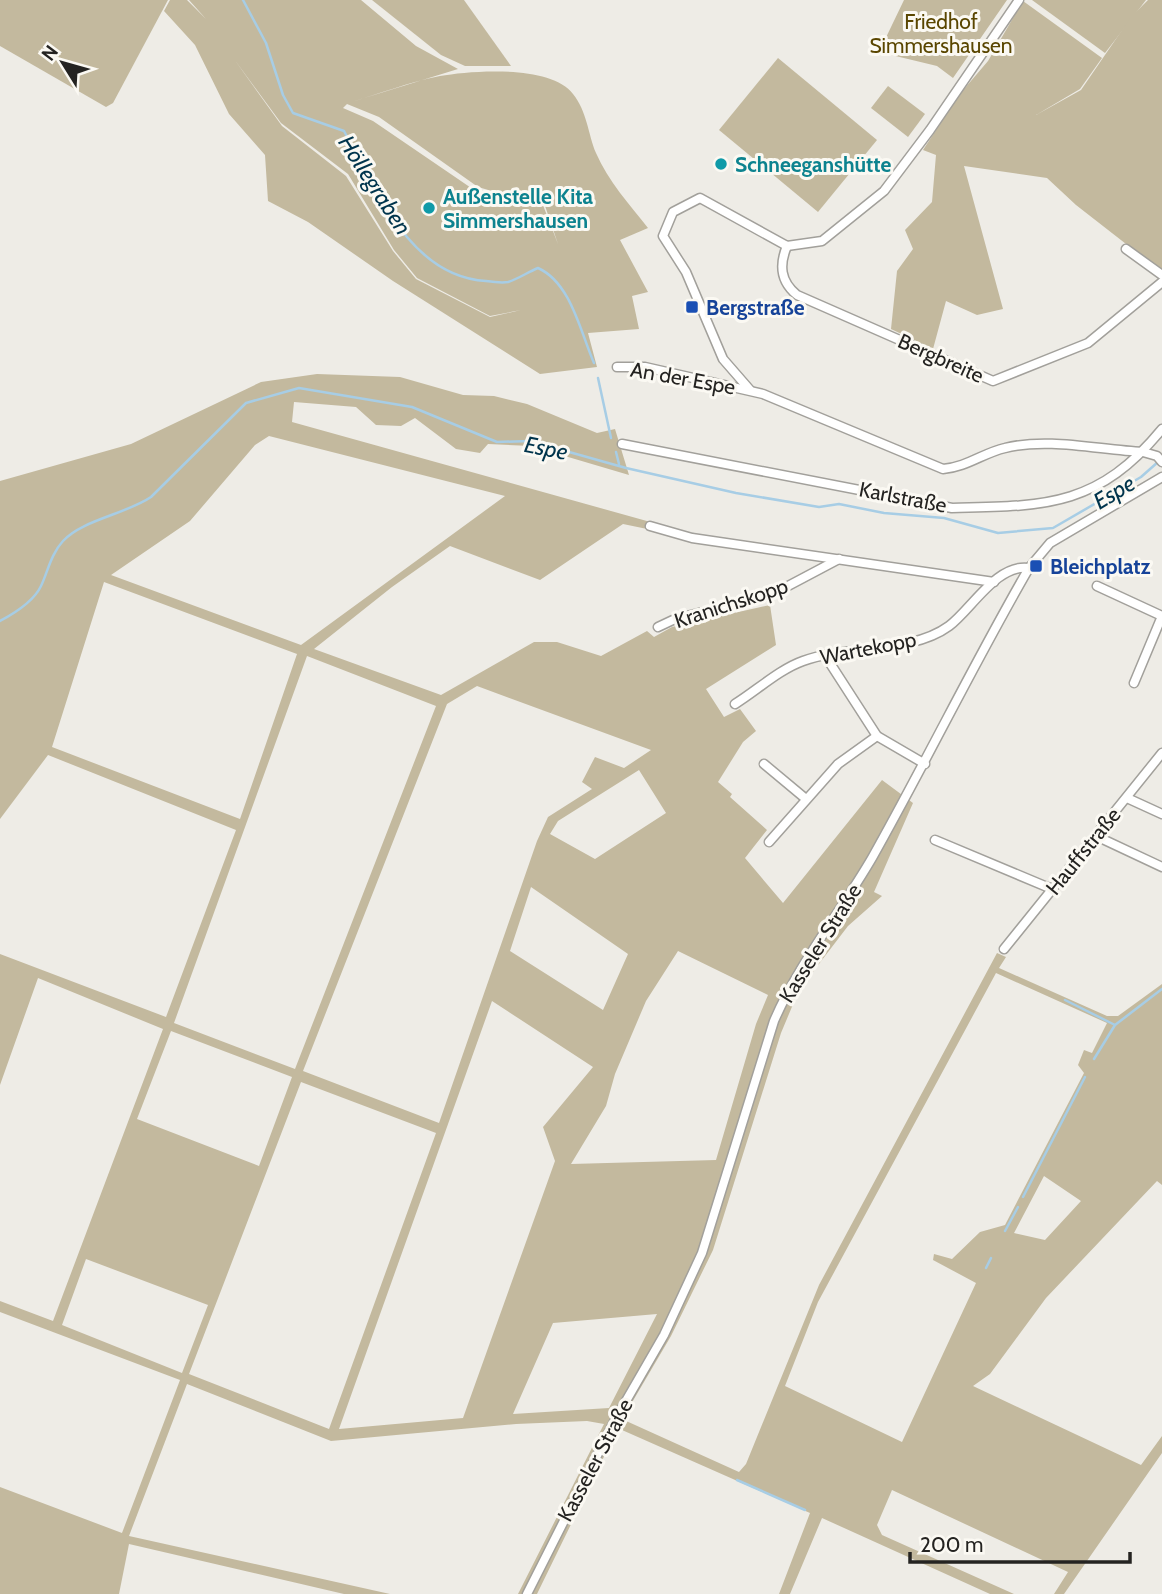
<svg xmlns="http://www.w3.org/2000/svg" width="1162" height="1594" font-family="Cabin,sans-serif">
  <style>
    .green { fill: #c3b99e; fill-rule: evenodd }
    .lines { fill: none; stroke-linecap: round; stroke-linejoin: round }
    .stream { stroke: #a7cde5; stroke-width: 2.5 }
    .minor-casing { stroke: #a2a09b; stroke-width: 11 }
    .minor { stroke: #fff; stroke-width: 8 }
    .culture-dot { fill: #0f9aa8; stroke: #fbf9f3; stroke-width: 2.5 }
    .transit-dot { fill: #1a4fb4; stroke: #fbf9f3; stroke-width: 2.5 }
    .labels { text-anchor: middle; dominant-baseline: central; stroke-width: 6; stroke-linejoin: round; paint-order: stroke }
    .park-label { font-size: 21px; fill: #5a4600; stroke: #fbf9f3 }
    .culture-label { font-size: 21px; font-weight: bold; fill: #0d838f; stroke: #fbf9f3; text-anchor: start }
    .transit-label { font-size: 21px; font-weight: bold; fill: #164399; stroke: #fbf9f3; text-anchor: start }
    .street-label { font-size: 21px; fill: #242321; stroke: #fbf9f3 }
    .water-label { font-size: 23px; font-style: italic; fill: #00344c; stroke: #fbf9f3 }
  </style>
  <rect width="100%" height="100%" fill="#eeece6"/>
  <g class="green">
    <polygon points="0,0 168,0 113,103 106,107 0,46"/>
    <path d="M170,0H187L206,19L189,0H361L416,46L458,69L348,103C379,94 409,82 440,76C473,70 552,65 573,94C587,111 588,134 596,153C608,181 630,205 648,228L620,240L648,292L632,296L639,329L588,333L597,367L540,374L393,281L308,222L268,201L265,155L229,114L195,45L164,11ZM234,59L281,123L348,174L394,250L417,278L490,316L521,310L490,317L416,279L393,251L346,176L282,126ZM347,104L379,117L478,187L495,192L541,194L558,244L541,200L500,199L480,194L373,121L343,108Z"/>
    <polygon points="372,0 464,0 511,66 465,66 441,55"/>
    <polygon points="904,0 1007,0 953,78 937,66 879,52"/>
    <polygon points="1032,0 1146,0 1105,53"/>
    <polygon points="1148,0 1162,0 1162,272 1076,205 1047,178 964,166 1003,309 977,315 946,301 933,349 891,329 897,271 913,249 905,230 932,202 936,155 923,150 959,95 988,61 1023,1 1102,58 1080,89 1036,115 1081,90 1131,17"/>
    <polygon points="778,58 877,140 818,212 719,130"/>
    <polygon points="888,86 925,114 908,137 871,108"/>
    <path d="M317,374L400,377L463,395L494,396L527,404L597,433L615,429L629,475L531,446L488,444L480,453L456,449L415,418L401,426L376,425L356,407L294,402L292,422L654,523L652,530L623,524L540,580L450,546L392,587L314,649L441,695L534,642H557L601,656L647,631L654,637L672,627L770,605L776,645L706,689L724,717L740,709L756,731L743,742L718,782L732,794L730,797L767,830L745,858L783,903L882,780L913,803L874,892L882,896L848,926L799,990L781,1033L713,1250L671,1336L624,1416V1420L739,1472L746,1464L819,1285L997,953L1006,957L999,968L1107,1016H1118L1162,984V1185L1157,1181L1046,1298L990,1374L973,1386L1141,1465L1162,1436V1453L1064,1594H1054L1068,1572L892,1490L877,1525L882,1535L1014,1594H990L822,1518L790,1594H779L810,1513L622,1430H617L537,1594H518L604,1424L587,1421L516,1424L331,1441L187,1384L129,1536L390,1594H344L129,1544L119,1594H0V1487L122,1533L180,1380L0,1312V1301L53,1321L163,1029L38,978L0,1085V954L166,1017L236,830L48,755L0,819V481L131,444L261,382ZM269,436L505,496L301,645L111,575L190,521L255,445ZM104,582L297,654L240,819L52,747ZM307,656L436,706L295,1069L174,1023ZM477,686L651,750L624,768L595,757L582,782L592,789L548,817L537,841L439,1123L303,1071L447,704ZM639,770L666,813L595,859L550,834L558,821ZM531,887L628,954L603,1010L510,951ZM678,951L768,995L756,1024L716,1160L571,1164L606,1106L615,1074L646,1001ZM996,973L1107,1023L1092,1053L1084,1050L1078,1065L1084,1073L1005,1225L980,1232L952,1259L934,1254L933,1260L976,1283L902,1442L785,1386L818,1302ZM492,1001L593,1067L543,1127L555,1161L463,1418L339,1429ZM171,1031L292,1077L259,1166L137,1119ZM301,1082L436,1133L329,1429L189,1374ZM1044,1176L1081,1201L1045,1240L1014,1233ZM86,1259L208,1305L182,1373L62,1325ZM657,1314L609,1408L513,1414L553,1323Z"/>
  </g>
  <g class="lines">
    <g class="stream">
      <path d="M243,0L266,43L283,95L293,113L344,131C375,188 410,277 486,281C493,282 502,283 508,282C518,279 528,272 538,268C571,283 580,331 594,363"/>
      <polyline points="598,378 611,438"/>
      <polyline points="616,452 619,464"/>
      <path d="M0,621C15,613 34,601 41,586C48,571 51,554 63,541C82,520 126,514 151,497L246,403L299,388L412,407L497,442L530,441L626,468L736,493L819,507L839,504L884,513L944,518L998,533L1053,528L1141,477L1158,462"/>
      <polyline points="1065,1000 1115,1025"/>
      <polyline points="1094,1059 1115,1025 1162,989"/>
      <polyline points="1023,1197 1085,1077"/>
      <polyline points="1005,1231 1018,1207"/>
      <polyline points="986,1268 991,1258"/>
      <polyline points="737,1480 805,1510"/>
    </g>
    <g class="minor-casing">
      <g id="minor">
        <path d="M787,246C779,265 780,281 797,295L993,381L1088,343L1162,282"/>
        <polyline points="1126,249 1162,275"/>
        <path d="M617,367H645L763,394L943,469C967,467 983,453 1005,448C1048,437 1099,450 1143,452L1157,456L1162,462"/>
        <polyline points="750,390 723,359 686,272 663,236 673,212 700,198 787,246 822,241 884,191 930,130 1019,0"/>
        <path d="M622,444L952,508C1046,506 1098,507 1162,429"/>
        <polyline points="650,526 692,538 994,582"/>
        <polyline points="1097,586 1162,616 1134,683"/>
        <polyline points="658,627 675,619 771,595 839,559"/>
        <polyline points="826,657 877,736 925,764"/>
        <path d="M735,704C756,691 780,669 803,661C846,645 911,654 949,626C971,610 997,563 1029,568"/>
        <polyline points="764,764 806,799"/>
        <polyline points="1127,798 1162,814"/>
        <polyline points="1096,836 1162,867"/>
        <polyline points="935,840 1052,889"/>
        <polyline points="769,842 838,764 877,736"/>
        <polyline points="1004,949 1162,753"/>
        <path d="M527,1594L615,1420L664,1335L702,1253L774,1021C799,963 840,913 872,858C926,762 974,663 1029,568L1050,543L1162,477"/>
      </g>
    </g>
    <use href="#minor" class="minor"/>
  </g>
  <g class="culture-dot">
    <circle cx="721" cy="164" r="7"/>
    <circle cx="429" cy="208" r="7"/>
  </g>
  <g class="transit-dot">
    <rect x="685" y="300" width="14" height="14" rx="3.5"/>
    <rect x="1029" y="559" width="14" height="14" rx="3.5"/>
  </g>
  <g class="labels">
    <g class="park-label">
      <text x="941" y="21">Friedhof<tspan x="941" dy="24">Simmershausen</tspan></text>
    </g>
    <g class="culture-label">
      <text x="735" y="164">Schneeganshütte</text>
      <text x="443" y="196">Außenstelle Kita<tspan x="443" dy="24">Simmershausen</tspan></text>
    </g>
    <g class="transit-label">
      <text x="706" y="307">Bergstraße</text>
      <text x="1050" y="566">Bleichplatz</text>
    </g>
    <g class="street-label">
      <text transform="translate(941 358) rotate(24)">Bergbreite</text>
      <text transform="translate(683 378) rotate(10)">An der Espe</text>
      <text transform="translate(903 497) rotate(11)">Karlstraße</text>
      <text transform="translate(731 603) rotate(-18)">Kranichskopp</text>
      <text transform="translate(868 648) rotate(-11)">Wartekopp</text>
      <text transform="translate(1083 851) rotate(-51)">Hauffstraße</text>
      <text transform="translate(820 943) rotate(-58)">Kasseler Straße</text>
      <text transform="translate(595 1460) rotate(-62)">Kasseler Straße</text>
    </g>
    <g class="water-label">
      <text transform="translate(375 185) rotate(57)">Höllegraben</text>
      <text transform="translate(546 448) rotate(11)">Espe</text>
      <text transform="translate(1114 492) rotate(-31)">Espe</text>
    </g>
  </g>
  <g transform="translate(63 63) rotate(307)" stroke="#fbf9f3" stroke-width="5" paint-order="stroke">
  <path d="M0-5L12 26L0 18L-12 26Z" fill="#242321"/>
  <text y="-10" font-size="19" font-weight="bold" text-anchor="middle" fill="#242321">N</text>
  </g>
  <path d="M910 1552v10h220v-10" fill="none" stroke="#242321" stroke-width="3.5"/>
  <text x="920" y="1552" font-size="21" fill="#242321" stroke="#fbf9f3" stroke-width="5" paint-order="stroke">200 m</text>
</svg>
